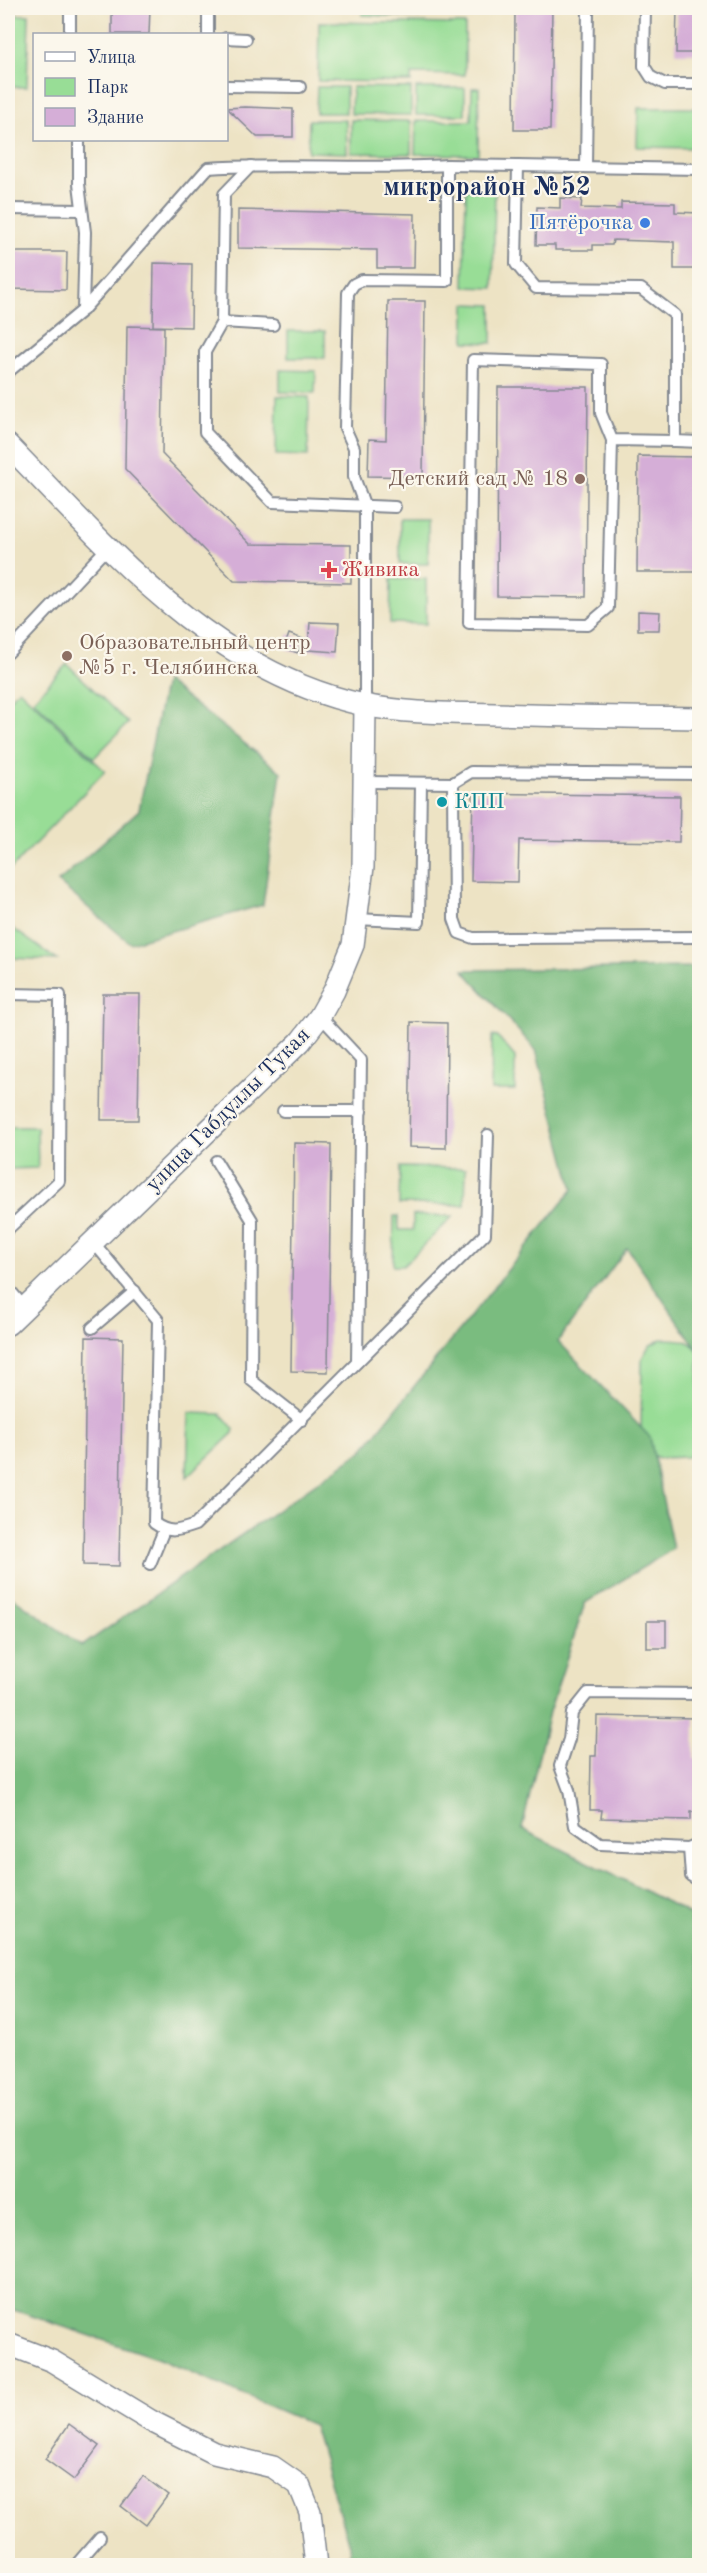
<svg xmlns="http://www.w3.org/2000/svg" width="707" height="2573" font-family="'Old Standard TT',serif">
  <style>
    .green { fill: #98dd96; stroke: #5a867a; stroke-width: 1.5 }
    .forest { fill: #7abc7f; stroke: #4a766e; stroke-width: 1.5 }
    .building { fill: #d5aed7 }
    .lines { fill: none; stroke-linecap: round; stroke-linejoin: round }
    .service-casing { stroke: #848991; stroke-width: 14 }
    .minor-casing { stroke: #848991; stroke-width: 24 }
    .service { stroke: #fff; stroke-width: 10 }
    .minor { stroke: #fff; stroke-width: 21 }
    .shop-dot { fill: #3f7fe0; stroke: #fbf7ec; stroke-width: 2 }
    .education-dot { fill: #8d6e63; stroke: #fbf7ec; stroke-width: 2 }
    .health-dot { fill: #e0444e; stroke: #fbf7ec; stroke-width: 2 }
    .culture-dot { fill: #0f9aa8; stroke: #fbf7ec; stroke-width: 2 }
    .labels { text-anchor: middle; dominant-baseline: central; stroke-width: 4.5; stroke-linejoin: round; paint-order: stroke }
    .shop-label { font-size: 22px; fill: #366cbe; stroke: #fbf7ec; text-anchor: end }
    .education-label { font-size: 22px; fill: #785e54; stroke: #fbf7ec; text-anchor: end }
    .health-label { font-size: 22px; fill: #be3a42; stroke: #fbf7ec; text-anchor: start }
    .culture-label { font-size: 22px; fill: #0d838f; stroke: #fbf7ec; text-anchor: start }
    .street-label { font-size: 22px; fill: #1b2f5e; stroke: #fbf7ec }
    .quarter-label { font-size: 26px; font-weight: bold; fill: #1b2f5e; stroke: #fbf7ec }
  </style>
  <rect width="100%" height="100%" fill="#fbf7ec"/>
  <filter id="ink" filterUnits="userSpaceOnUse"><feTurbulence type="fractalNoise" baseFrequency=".0167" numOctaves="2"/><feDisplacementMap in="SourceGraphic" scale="12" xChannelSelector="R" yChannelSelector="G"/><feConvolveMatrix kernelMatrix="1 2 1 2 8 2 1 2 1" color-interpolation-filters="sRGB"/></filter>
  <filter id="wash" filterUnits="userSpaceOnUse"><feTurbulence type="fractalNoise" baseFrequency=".008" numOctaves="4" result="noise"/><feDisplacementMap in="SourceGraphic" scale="24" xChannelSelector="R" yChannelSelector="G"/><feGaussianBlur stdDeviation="1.35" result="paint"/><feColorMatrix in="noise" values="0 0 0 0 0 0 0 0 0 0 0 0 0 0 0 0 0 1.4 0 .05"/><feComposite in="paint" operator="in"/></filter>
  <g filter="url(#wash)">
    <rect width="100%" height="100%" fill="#ede3c4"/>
    <g class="green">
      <polygon points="362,8 420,8 420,17 362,15"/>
      <polygon points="8,15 29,15 27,87 8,87"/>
      <polygon points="319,22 465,24 465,75 411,74 411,82 318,81"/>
      <polygon points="317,87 346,87 346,113 316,113"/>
      <polygon points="352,87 411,88 411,115 351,114"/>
      <rect x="416" y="88" width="49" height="27"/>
      <polygon points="472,88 479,88 478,155 415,154 416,121 471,121"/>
      <polygon points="638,108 699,108 699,148 637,147"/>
      <polygon points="309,120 346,120 347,153 308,152"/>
      <polygon points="351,120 411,121 411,154 351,153"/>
      <polygon points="466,190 495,190 493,288 464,287"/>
      <polygon points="465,304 492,305 492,343 465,342"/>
      <rect x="288" y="331" width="37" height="27"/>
      <polygon points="280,370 316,371 315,393 280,392"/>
      <polygon points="277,396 309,397 308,456 276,455"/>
      <rect x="400" y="519" width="28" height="45"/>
      <polygon points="391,579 426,579 426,624 390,623"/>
      <polygon points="67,664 128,723 94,758 33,700"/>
      <polygon points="19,689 105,771 8,872 8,701"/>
      <polygon points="8,925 57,960 8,958"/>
      <polygon points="492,1036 498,1037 515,1057 515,1090 491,1090"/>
      <polygon points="8,1127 37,1127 38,1168 8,1169"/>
      <polygon points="400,1167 466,1168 465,1205 399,1204"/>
      <polygon points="413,1215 453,1216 403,1266 393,1266 394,1216 398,1216 399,1230 413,1230"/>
      <path d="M661,1339C676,1339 690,1338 699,1352V1442L694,1452L687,1457L659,1458L652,1455L641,1434L642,1358L649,1346Z"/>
      <polygon points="189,1413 221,1414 234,1429 233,1433 187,1477"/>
    </g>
    <g class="forest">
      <polygon points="165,681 281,772 263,905 130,943 58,882 139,810"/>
      <polygon points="699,967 699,1352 627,1248 558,1341 650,1437 673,1549 585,1603 549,1712 522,1829 679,1908 699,1921 699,2565 349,2565 350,2548 313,2425 159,2359 8,2308 8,1594 82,1646 362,1451 573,1189 536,1050 463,970"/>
    </g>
    <g id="blocks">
      <g class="building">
        <polygon points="112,8 150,8 149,34 112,34"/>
        <polygon points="515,8 552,8 550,130 514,130"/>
        <polygon points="677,8 699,8 699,53 676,53"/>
        <polygon points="245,107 293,109 293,137 257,137 227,108"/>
        <polygon points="560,198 582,199 581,208 621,209 621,202 675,203 675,212 699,213 699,269 674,269 674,242 613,240 612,245 593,245 593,250 555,250 555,245 536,245 537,207 560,208"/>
        <polygon points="238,210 415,214 414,268 377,268 377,250 238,248"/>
        <polygon points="8,252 67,252 66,290 8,289"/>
        <polygon points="154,263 192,264 191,327 153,326"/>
        <polygon points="388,301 425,301 423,477 368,476 369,439 386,440"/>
        <polygon points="127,326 164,327 162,454 250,544 351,545 351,583 234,581 125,469"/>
        <polygon points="498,387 588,387 586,597 497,596"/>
        <polygon points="638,456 698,457 696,572 637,572"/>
        <polygon points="638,611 660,612 659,630 638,630"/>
        <polygon points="310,622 339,623 337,652 308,650"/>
        <polygon points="289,634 303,639 298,653 284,648"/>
        <polygon points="473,793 680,796 679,842 519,840 518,882 471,881"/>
        <polygon points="103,994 140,994 138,1120 101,1120"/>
        <polygon points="411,1022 447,1023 446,1148 409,1147"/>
        <polygon points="294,1143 331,1144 328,1372 291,1371"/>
        <polygon points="86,1337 123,1338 119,1566 83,1565"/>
        <rect x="647" y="1621" width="19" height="27"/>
        <polygon points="597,1716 695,1718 694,1758 699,1758 699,1812 691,1812 691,1820 601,1818 602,1810 590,1810 591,1756 596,1756"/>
        <polygon points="69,2424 99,2446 74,2480 45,2459"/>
        <polygon points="143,2476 168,2495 146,2525 121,2506"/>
      </g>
    </g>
  </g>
  <g filter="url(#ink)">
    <use href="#blocks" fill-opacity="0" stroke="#848991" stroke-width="1.5"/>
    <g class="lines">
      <g class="service-casing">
        <g id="service">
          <polyline points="645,8 644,66 651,77 665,84 700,84"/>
          <polyline points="70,34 70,8"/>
          <polyline points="208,34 208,8"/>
          <polyline points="226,38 246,39"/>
          <polyline points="226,86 300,87"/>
          <polyline points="79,140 79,184 85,232 83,310"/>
          <polyline points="251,166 224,194 222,322 205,352 205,432 272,502 395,507"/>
          <polyline points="518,166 516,264 536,288 641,289 675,315 675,441 700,442"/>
          <polyline points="586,167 588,8"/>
          <polyline points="8,209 82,210"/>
          <polyline points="222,322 273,325"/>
          <path d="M8,372L83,310L208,168C288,163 367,170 447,165L700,169"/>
          <polyline points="612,440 608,608 588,625 469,623 473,360 601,364 601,413 612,440 675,441"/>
          <polyline points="8,653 107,548"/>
          <polyline points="365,705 365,507 354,477 354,448 345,428 348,293 354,284 362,280 447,281 447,165"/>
          <polyline points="365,782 453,783 454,919 459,933 473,938 700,937"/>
          <polyline points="453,783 471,772 700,774"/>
          <polyline points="356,919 419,922 421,783"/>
          <polyline points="8,994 60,995 59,1181 8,1229"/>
          <polyline points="320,1016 361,1060 357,1362"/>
          <polyline points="283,1111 361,1111"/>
          <polyline points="216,1161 252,1220 251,1380 302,1420"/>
          <path d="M94,1243L158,1320L154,1523C169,1534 178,1531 195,1525L485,1234L488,1135"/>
          <polyline points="8,1288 25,1308"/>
          <polyline points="92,1328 135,1291"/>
          <polyline points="150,1564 164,1530"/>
          <polyline points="700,1694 588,1693 572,1713 569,1739 560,1766 569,1790 575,1826 600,1844 689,1848 700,1843"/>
          <polyline points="689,1848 691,1876 700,1881"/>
          <polyline points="75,2566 100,2537"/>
        </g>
      </g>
      <g class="minor-casing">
        <g id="minor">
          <path d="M8,445C110,550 214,673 364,705C407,714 453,713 495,714C563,716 631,717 700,718"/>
          <polyline points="8,1324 300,1042 320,1016 334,991 353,945 363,867 365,705"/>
          <polyline points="8,2344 52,2361 151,2421 214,2453 273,2467 299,2485 310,2512 316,2566"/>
        </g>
      </g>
      <use href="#service" class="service"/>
      <use href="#minor" class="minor"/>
    </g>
  </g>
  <circle class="shop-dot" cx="645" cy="223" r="6"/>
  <g class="education-dot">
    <circle cx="580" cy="479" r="6"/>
    <circle cx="67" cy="656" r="6"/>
  </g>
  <path class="health-dot" d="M326 561h6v6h6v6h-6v6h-6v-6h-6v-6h6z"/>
  <circle class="culture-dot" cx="442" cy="802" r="6"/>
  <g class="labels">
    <g class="shop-label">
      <text x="633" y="223">Пятёрочка</text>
    </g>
    <g class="education-label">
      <text x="568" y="479">Детский сад № 18</text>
      <text x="79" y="643" text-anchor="start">Образовательный центр<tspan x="79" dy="25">№5 г. Челябинска</tspan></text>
    </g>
    <g class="health-label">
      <text x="341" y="570">Живика</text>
    </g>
    <g class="culture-label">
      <text x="454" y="802">КПП</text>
    </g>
    <g class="street-label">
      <text transform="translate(228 1110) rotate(-45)">улица Габдуллы Тукая</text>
    </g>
    <g class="quarter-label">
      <text x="487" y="188">микрорайон №52</text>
    </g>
  </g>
  <rect width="707" height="2573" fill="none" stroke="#fbf7ec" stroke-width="30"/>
  <rect x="33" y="33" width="195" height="108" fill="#fbf7ec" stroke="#a1a7b3" stroke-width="1.5"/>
  <rect x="45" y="52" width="30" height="9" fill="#ffffff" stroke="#a1a7b3" stroke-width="1.5"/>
  <text x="87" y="63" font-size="18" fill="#1b2f5e">Улица</text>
  <rect x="45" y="78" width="30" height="18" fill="#98dd96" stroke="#a1a7b3" stroke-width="1.5"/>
  <text x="87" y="93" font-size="18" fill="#1b2f5e">Парк</text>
  <rect x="45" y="108" width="30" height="18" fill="#d5aed7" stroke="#a1a7b3" stroke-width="1.5"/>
  <text x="87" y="123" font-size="18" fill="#1b2f5e">Здание</text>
</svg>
